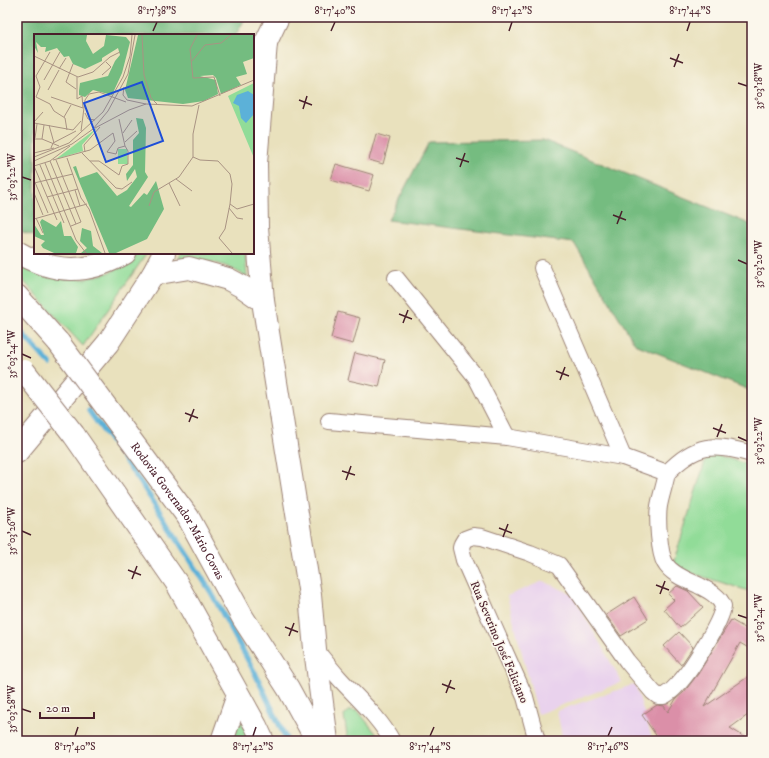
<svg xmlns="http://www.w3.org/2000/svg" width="769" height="758" font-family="'IM FELL DW Pica',serif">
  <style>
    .built { fill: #e9d2ed }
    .green { fill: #91dc98; stroke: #6e7e62 }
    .forest { fill: #74bc80; stroke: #5f6e56 }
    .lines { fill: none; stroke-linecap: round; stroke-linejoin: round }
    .stream { stroke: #5cb1d8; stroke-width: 5.5 }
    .building { fill: #db8fa8 }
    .street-casing { stroke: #9a8074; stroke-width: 18 }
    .primary-casing { stroke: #9a8074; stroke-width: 24 }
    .highway-casing { stroke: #9a8074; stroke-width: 24 }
    .street { stroke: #fff; stroke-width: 16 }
    .primary { stroke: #fff; stroke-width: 22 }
    .highway { stroke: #fff; stroke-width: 22 }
    .highway-bridge-casing { stroke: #9a8074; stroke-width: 24; stroke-linecap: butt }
    .highway-bridge { stroke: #fff; stroke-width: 22 }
    .ticks { fill: none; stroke: #4a1f2b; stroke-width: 1.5 }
    .labels { text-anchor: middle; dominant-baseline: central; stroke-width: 3; stroke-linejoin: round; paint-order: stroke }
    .street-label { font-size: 12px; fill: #4a1f2b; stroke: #fbf7ec }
    .inset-road { fill: none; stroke: #a99383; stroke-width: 1 }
    .view { fill: #1d4ed8; fill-opacity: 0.15; stroke: #1d4ed8; stroke-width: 2 }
    .inset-edge { fill: none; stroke: #4a1f2b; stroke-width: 2 }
    .neatline { fill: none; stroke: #4a1f2b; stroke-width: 1.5 }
    .ticks-label { font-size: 10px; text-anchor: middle; fill: #4a1f2b }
  </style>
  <rect width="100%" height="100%" fill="#fbf7ec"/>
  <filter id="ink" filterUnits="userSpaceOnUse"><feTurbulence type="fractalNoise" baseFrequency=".025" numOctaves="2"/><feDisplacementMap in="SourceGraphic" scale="8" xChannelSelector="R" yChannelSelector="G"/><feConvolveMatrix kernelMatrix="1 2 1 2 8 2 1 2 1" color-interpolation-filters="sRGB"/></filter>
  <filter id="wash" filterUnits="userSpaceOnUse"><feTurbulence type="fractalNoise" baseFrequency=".012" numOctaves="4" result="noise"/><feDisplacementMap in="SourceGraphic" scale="16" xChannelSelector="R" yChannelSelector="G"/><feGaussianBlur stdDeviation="0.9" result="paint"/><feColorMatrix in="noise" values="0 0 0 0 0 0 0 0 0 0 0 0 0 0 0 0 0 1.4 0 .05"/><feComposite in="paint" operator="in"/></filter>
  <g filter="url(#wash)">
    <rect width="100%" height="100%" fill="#e9e1bd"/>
    <g class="built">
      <polygon points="543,581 572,594 622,682 538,714 507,596"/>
      <polygon points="635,684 653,741 563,741 557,711"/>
    </g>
    <g class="green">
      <polygon points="139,253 147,253 83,346 17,274 17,258 60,278 85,279 111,272 129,262"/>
      <path d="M181,253H245L247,277C223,262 205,259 178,259Z"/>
      <polygon points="708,452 752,466 752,592 672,567"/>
      <polygon points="349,710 358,711 382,741 348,741 344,716"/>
      <polygon points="239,715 250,741 230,741"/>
    </g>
    <g class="forest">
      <polygon points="17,17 246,17 236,35 35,35 35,236 17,230"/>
      <polygon points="543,140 752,225 752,391 635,344 574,243 388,220 429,142"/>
    </g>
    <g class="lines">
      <g class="stream">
        <polyline points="17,328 50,364"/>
        <polyline points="89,411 141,483 211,592 256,675 287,741"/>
      </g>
    </g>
    <g id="blocks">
      <g class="building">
        <polygon points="376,134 390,138 383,164 369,160"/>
        <polygon points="336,164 374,175 369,191 331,180"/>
        <polygon points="338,312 360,318 353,344 331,338"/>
        <polygon points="355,353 385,360 379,387 348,380"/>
        <polygon points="677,586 688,591 703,607 680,628 664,609 674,600 668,594"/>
        <polygon points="634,597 648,619 621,636 606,615"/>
        <polygon points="731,620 752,632 752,650 740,643 704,707 752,674 752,712 730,728 751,741 660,741 642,715 657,705 664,706 668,712 676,699 684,692 698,674"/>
        <polygon points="679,632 693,647 681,665 664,646"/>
      </g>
    </g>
  </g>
  <g filter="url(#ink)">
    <use href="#blocks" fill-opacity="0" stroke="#9a8074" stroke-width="1"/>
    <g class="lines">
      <g class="street-casing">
        <g id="street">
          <polyline points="542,268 623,457"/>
          <polyline points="396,278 476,377 507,437"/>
          <path d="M329,421L507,437L623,457L667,473C696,443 714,443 752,454"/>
          <path d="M315,649C323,659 331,669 339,678C357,698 379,717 392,741"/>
          <path d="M537,741L525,697L464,560L461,548L462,544L465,539L473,536L482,537L530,553L559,565L627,661L653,692L658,696H664C669,693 674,689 678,684C690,672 722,621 723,606C719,595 707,590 698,585C687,580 671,574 665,563C659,553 657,518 659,506C661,495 665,484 667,473"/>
        </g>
      </g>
      <g class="primary-casing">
        <g id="primary">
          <polyline points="257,61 278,17"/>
          <polyline points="17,452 108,343 153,274 164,253"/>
          <polyline points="222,741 238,695"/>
        </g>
      </g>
      <g class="highway-casing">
        <g id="highway">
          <polyline points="266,43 256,163 257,227 263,301 310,595 315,649 327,741"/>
          <path d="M17,252C55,274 87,275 125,253"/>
          <polyline points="153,274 189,268 228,279 243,287 263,301"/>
          <polyline points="17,296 59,343"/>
          <path id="s1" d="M107,408L188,517L243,618L288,688L317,741"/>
          <polyline points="74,435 176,582 256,726 263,741"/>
        </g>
      </g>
      <use href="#street" class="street"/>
      <use href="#primary" class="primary"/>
      <use href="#highway" class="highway"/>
      <g class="highway-bridge-casing">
        <g id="highway-bridge">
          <polyline points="59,343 107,408"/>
          <polyline points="24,371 74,435"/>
        </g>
      </g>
      <use href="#highway-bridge" class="highway-bridge"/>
    </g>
  </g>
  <path class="ticks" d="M153,31L157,22M331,31L335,22M509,31L512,22M687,31L690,22M670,58L683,63M674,67L679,54M738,83L747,86M299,100L312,105M303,109L307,96M456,158L469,162M460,167L465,153M22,177L31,180M613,215L626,220M617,224L622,211M738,260L747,264M399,314L412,319M403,323L408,310M22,354L31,358M556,371L569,376M560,380L565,367M185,413L198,418M189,422L194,409M713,428L726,433M717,437L722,424M738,437L747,441M342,471L355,475M346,480L351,466M499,528L512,533M22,531L31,535M503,537L508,524M128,570L141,575M132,579L137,566M656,585L669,590M660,594L665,581M738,615L747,618M285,627L298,632M289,636L294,623M442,684L455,689M446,693L451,680M22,709L31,712M75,736L78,727M253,736L256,727M430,736L434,727M608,736L612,727"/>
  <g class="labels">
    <g class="street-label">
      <text stroke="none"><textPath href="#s1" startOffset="125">Rodovia Governador Mário Covas</textPath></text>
      <text transform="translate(499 642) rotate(67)">Rua Severino José Feliciano</text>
    </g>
  </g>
  <g transform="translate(34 34)">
    <rect width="220" height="220" fill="#e9e1bd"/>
    <path d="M220,49V124L194,62ZM63,94L48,111L49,117L22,125ZM84,115H93L94,130H84Z" fill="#91dc98"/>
    <path d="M0,1H53L52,7L59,20L70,12L72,1L92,3L96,8L88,39L78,61L59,56L51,63L45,61V57L46,49L74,42L81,27L86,21L84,14L68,24V27L51,35L39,30L35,22L30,23L23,14L11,18L12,13H7L2,8L4,19L0,12ZM104,1H220V24L209,28L213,40L202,43L207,51L187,60L182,44L179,41L166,42L182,46L184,60L170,67L149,70L94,64L91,56ZM102,84L109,85L112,94L111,138L114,143L95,172L97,173L110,159L113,161L122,147L130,175L113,205L82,219H75L39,133L42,132L46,144L63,138L83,162L93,156L103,143L101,135L93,147L92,140L99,131V106L105,99ZM8,185L22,193L27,187L30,202H37L44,213L42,219H46H20L9,214L7,211L11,207L0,202V190L7,201H10L6,188ZM48,194L57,197L59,212L68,219H47L53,214L46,207Z" fill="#74bc80"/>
    <path d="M214,57L220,61V80L212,89L207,84L205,72L199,69L203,61Z" fill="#5cb1d8"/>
    <path class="inset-road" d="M108,1L110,41L117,64L123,70M163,1L156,15L159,44L180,43L186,62M16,18L2,42L6,53L2,63L16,70L20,77L31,84L33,96M0,22L44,43L59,38L76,23L86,18M158,27L171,11L187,9L197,1M39,30L32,48L42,55M25,35L32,24M68,41L77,33L72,28M43,43V65L48,62L49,74M10,46L26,18M90,53L89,61L93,66L112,70M14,56L25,36M17,63L49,74M112,70L158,72L220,46M51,79L54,85L61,86M30,83L37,71M0,88L9,78M0,89L39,96L47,87M15,91L20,109M61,94L95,76L112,70M47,97L51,66L55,60L65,58L92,68M89,99L98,86M1,104L3,90M0,105H8L25,112M8,105L10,91M91,108L103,97M17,114L19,109L42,97M51,118L50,111L66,93M0,119L20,114M48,119L82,154L88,155L98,148M0,123L35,109L69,78L89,43L96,22L98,1M159,123L166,126L184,127L196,140L198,150L196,170L191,195L185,204L198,219M33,124L47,164L55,175L71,219M19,126L56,116L79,99L81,107L73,118L82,120L84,114L91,112M22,126L47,188L37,192M0,127L38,110L59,95L74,77L94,40L101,1M16,127L42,190M56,127H65L85,141L88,132L94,130V117L91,112L85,85M11,129L42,206L52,219M6,131L30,189M0,132L23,186M0,132L16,127L36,112M142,145L158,157M0,146L14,179M0,149L39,140M135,149L146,172M41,156L46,172M0,159L9,181M13,163L44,155M196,170L203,175L220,170M115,172L120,158L145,143L159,123V100L165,71M195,174L203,184L209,185M2,184L9,199M0,185L53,170"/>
    <path class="view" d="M108,48L129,107L72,128L50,69Z"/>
    <rect width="220" height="220" class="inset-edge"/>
  </g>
  <rect width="769" height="758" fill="none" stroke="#fbf7ec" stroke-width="44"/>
  <path d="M40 712v6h54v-6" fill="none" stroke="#4a1f2b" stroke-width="2"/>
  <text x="46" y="712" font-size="12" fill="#4a1f2b" stroke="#fbf7ec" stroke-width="3" paint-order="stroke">20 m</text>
  <rect x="22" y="22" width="725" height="714" class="neatline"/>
  <g class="ticks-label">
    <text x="157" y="14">8°17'38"S</text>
    <text x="335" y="14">8°17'40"S</text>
    <text x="512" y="14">8°17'42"S</text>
    <text x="690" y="14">8°17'44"S</text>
    <text transform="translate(758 86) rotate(-90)" y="4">35°03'18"W</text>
    <text transform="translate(11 177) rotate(-90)" y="4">35°03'22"W</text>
    <text transform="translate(758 264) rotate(-90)" y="4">35°03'20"W</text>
    <text transform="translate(11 354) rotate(-90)" y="4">35°03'24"W</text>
    <text transform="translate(758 441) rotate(-90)" y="4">35°03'22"W</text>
    <text transform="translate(11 531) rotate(-90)" y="4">35°03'26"W</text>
    <text transform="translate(758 618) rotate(-90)" y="4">35°03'24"W</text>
    <text transform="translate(11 709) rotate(-90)" y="4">35°03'28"W</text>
    <text x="75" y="750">8°17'40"S</text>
    <text x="253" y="750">8°17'42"S</text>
    <text x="430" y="750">8°17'44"S</text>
    <text x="608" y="750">8°17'46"S</text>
  </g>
</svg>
